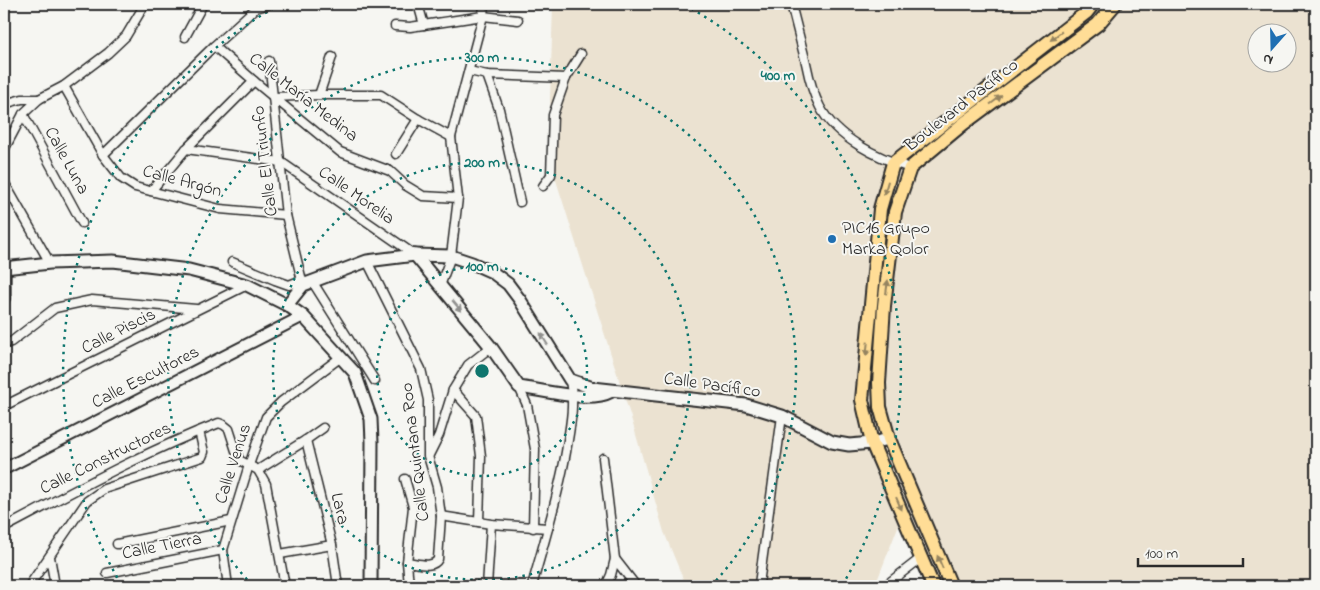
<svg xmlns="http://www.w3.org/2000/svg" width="1320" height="590" font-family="'Indie Flower',sans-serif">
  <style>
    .built { fill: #ebe2d1; fill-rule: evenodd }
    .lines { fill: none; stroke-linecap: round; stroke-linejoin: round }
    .minor-casing { stroke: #2b2b2b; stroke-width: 11 }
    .tertiary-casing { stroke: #2b2b2b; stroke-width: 14 }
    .secondary-casing { stroke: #2b2b2b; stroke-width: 15 }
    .primary-casing { stroke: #2b2b2b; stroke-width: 16 }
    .minor { stroke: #f6f6f2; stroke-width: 8 }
    .tertiary { stroke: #f6f6f2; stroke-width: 10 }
    .secondary { stroke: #f6f6f2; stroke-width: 11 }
    .primary { stroke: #ffdd96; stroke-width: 12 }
    .oneway { fill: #958460 }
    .oneway2 { fill: #90908e }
    .ring { fill: none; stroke: #0f766e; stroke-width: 2.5; stroke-dasharray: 2.5 5 }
    .poi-dot { fill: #1f6fb2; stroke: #f6f6f2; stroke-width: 2 }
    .labels { text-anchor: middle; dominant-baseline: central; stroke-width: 4; stroke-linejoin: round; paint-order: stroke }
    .street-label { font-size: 18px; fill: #2b2b2b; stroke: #f6f6f2 }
    .poi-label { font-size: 18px; fill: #2b2b2b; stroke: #f6f6f2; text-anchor: start }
    .centre { fill: #0f766e; stroke: #f6f6f2; stroke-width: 2.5 }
    .ring-label { font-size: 15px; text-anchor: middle; font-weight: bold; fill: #0f766e; stroke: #f6f6f2; stroke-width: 4; stroke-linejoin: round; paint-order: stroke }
  </style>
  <rect width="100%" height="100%" fill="#f6f6f2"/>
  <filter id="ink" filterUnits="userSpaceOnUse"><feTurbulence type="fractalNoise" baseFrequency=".02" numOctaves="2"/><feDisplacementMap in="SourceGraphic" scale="10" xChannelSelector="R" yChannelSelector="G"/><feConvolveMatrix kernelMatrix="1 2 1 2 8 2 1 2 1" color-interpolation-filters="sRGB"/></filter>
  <g filter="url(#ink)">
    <path class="built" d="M553,4H1316V586H929L901,519L875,586H686L664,532L632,421L555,177L550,99ZM1258,32H1288V62H1258Z"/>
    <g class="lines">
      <g class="minor-casing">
        <g id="minor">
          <polyline points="418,4 424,25"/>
          <path d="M791,4C796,24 801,43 806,63C809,78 813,94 820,107C836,138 878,158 910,168"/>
          <polyline points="395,26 410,27 483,16 518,20"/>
          <polyline points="185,37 203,4"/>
          <polyline points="214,46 254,81 340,152 390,171 405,185 423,196 458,198"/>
          <polyline points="269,61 286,215 303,285"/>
          <polyline points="469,71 487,75 566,78"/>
          <polyline points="487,75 499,109 520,202"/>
          <polyline points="64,86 103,155 121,178 135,187 220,209 286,215"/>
          <polyline points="319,95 332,57"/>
          <polyline points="274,97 319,95 381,95 418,119 451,137"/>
          <polyline points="4,104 22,99 39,99"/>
          <polyline points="23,114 82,223"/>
          <polyline points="186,149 281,162 415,255"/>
          <polyline points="4,150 23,114 39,99 64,86 108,53 126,36 145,4"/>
          <polyline points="396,154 418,119"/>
          <polyline points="103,155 214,46 256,8 269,4"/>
          <polyline points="4,182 50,263"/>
          <polyline points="543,186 551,175 553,115 566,78 581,54"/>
          <polyline points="151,191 186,149 254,81"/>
          <path d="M367,261L421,369L428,400V456L437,487L441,516L438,559C433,569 417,563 407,562"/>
          <polyline points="232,262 275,280 289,285 302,280"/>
          <polyline points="312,281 375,381"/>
          <polyline points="440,286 451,256 458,198 451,137 483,16 484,4"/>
          <polyline points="4,302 6,297 6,268"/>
          <polyline points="4,344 11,342 55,308 92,300 196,309"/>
          <polyline points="519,387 527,405 535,449 533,528"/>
          <polyline points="453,390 476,416 481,456 479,522"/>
          <polyline points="4,406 247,285"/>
          <polyline points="306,440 332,545 338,586"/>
          <polyline points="429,455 439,435 453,390 468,365 491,347"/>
          <polyline points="603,458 615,559 611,575 606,586"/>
          <polyline points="258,470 306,440 323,428"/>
          <polyline points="405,479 413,507 407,562 409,586"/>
          <polyline points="441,516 491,524 548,528"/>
          <path d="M4,528C74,491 144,452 219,423L224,425L229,429L239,460L258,470L266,484L285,586"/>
          <polyline points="117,544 231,521"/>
          <polyline points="280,554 332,545"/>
          <polyline points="50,557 54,580 53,586"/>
          <polyline points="615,559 636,586"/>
          <polyline points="107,573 223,550"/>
          <polyline points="29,586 87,501 104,489 202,457 204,452 199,431"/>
          <polyline points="228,586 223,550 249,465 266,417 281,402 341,357"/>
          <polyline points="487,586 491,524"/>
          <path d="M532,586C544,542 558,498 566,452C570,427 575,406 570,380"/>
          <polyline points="759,586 759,584 782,416"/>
          <polyline points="887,586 890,582 921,558"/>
        </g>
      </g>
      <g class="tertiary-casing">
        <polyline id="tertiary" points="4,469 303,316"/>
      </g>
      <g class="secondary-casing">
        <g id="secondary">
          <path d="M415,255L491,347L519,387C542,390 590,403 610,392"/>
          <polyline points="4,268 50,263 113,261 189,270 247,285 287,305 303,316 355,373 371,419 372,442 371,586"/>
          <polyline points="287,305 303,285 367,261 415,255 451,256 472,263 492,272 508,284 520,300 570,380 593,388 746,405 782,416 832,442 849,445 872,443 889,439"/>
        </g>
      </g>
      <g class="primary-casing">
        <g id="primary">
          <polyline points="933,586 872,443 862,400 880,209 893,163 1087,12 1093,4"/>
          <polyline points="951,586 889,439 880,407 879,383 884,306 895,212 910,168 963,124 1098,24 1115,4"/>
        </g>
      </g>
      <use href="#minor" class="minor"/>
      <use href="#tertiary" class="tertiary"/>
      <use href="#secondary" class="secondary"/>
      <use href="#primary" class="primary"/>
    </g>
    <defs><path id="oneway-solid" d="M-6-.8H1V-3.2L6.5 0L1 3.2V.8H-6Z" transform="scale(1.25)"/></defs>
    <g class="oneway">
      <use href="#oneway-solid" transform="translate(1056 36) rotate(142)"/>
      <use href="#oneway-solid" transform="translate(996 100) rotate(-37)"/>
      <use href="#oneway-solid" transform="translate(886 188) rotate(106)"/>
      <use href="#oneway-solid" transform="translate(887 287) rotate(-82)"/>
      <use href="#oneway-solid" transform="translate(867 349) rotate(96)"/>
      <use href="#oneway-solid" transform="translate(899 504) rotate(67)"/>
      <use href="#oneway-solid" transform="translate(940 562) rotate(-113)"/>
    </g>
    <g class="oneway2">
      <use href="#oneway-solid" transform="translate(457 306) rotate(50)"/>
      <use href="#oneway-solid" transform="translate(544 339) rotate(-122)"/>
    </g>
  </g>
  <g class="ring">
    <circle cx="482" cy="371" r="105"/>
    <circle cx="482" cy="371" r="209"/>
    <path d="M252 585A314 314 0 1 1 712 585"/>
    <path d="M121 584A419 419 0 0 1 279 5M685 5A419 419 0 0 1 843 584"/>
  </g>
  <circle class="poi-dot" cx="832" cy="239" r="5"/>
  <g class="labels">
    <g class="street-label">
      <text transform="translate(303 98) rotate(38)">Calle María Medina</text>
      <text transform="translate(962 106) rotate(-38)">Boulevard Pacífico</text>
      <text transform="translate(66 161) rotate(61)">Calle Luna</text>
      <text transform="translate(266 161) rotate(-97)">Calle El Triunfo</text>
      <text transform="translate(182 182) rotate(15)">Calle Argón</text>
      <text transform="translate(356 196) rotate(35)">Calle Morelia</text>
      <text transform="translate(119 332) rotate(-27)">Calle Piscis</text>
      <text transform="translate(146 378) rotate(-27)">Calle Escultores</text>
      <text transform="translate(712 386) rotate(8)">Calle Pacífico</text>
      <text transform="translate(416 452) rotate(-97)">Calle Quintana Roo</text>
      <text transform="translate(106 459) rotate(-26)">Calle Constructores</text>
      <text transform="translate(234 464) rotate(-72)">Calle Venus</text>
      <text transform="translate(339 509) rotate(76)">Lara</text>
      <text transform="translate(162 547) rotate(-11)">Calle Tierra</text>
    </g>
    <g class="poi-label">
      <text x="842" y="229">PIC16 Grupo<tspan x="842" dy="21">Marka Qolor</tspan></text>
    </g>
  </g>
  <circle cx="482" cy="371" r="8" class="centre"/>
  <g class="ring-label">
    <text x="482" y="62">300 m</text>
    <text x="778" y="80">400 m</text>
    <text x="482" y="167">200 m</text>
    <text x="482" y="271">100 m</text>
  </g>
  <rect width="1320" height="590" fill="none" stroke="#f6f6f2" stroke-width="20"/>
  <rect x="10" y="10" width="1300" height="570" fill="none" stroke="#2b2b2b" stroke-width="2" filter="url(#ink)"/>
  <g transform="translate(1272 48) rotate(200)"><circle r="24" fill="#f6f6f2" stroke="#a5a5a2"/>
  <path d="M0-4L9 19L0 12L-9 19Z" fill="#1f6fb2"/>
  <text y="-8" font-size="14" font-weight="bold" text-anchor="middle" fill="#2b2b2b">N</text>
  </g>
  <path d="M1138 558v8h105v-8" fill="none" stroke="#2b2b2b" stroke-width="2.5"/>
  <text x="1145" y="558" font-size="15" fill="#2b2b2b" stroke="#f6f6f2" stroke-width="4" paint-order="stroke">100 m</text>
</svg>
